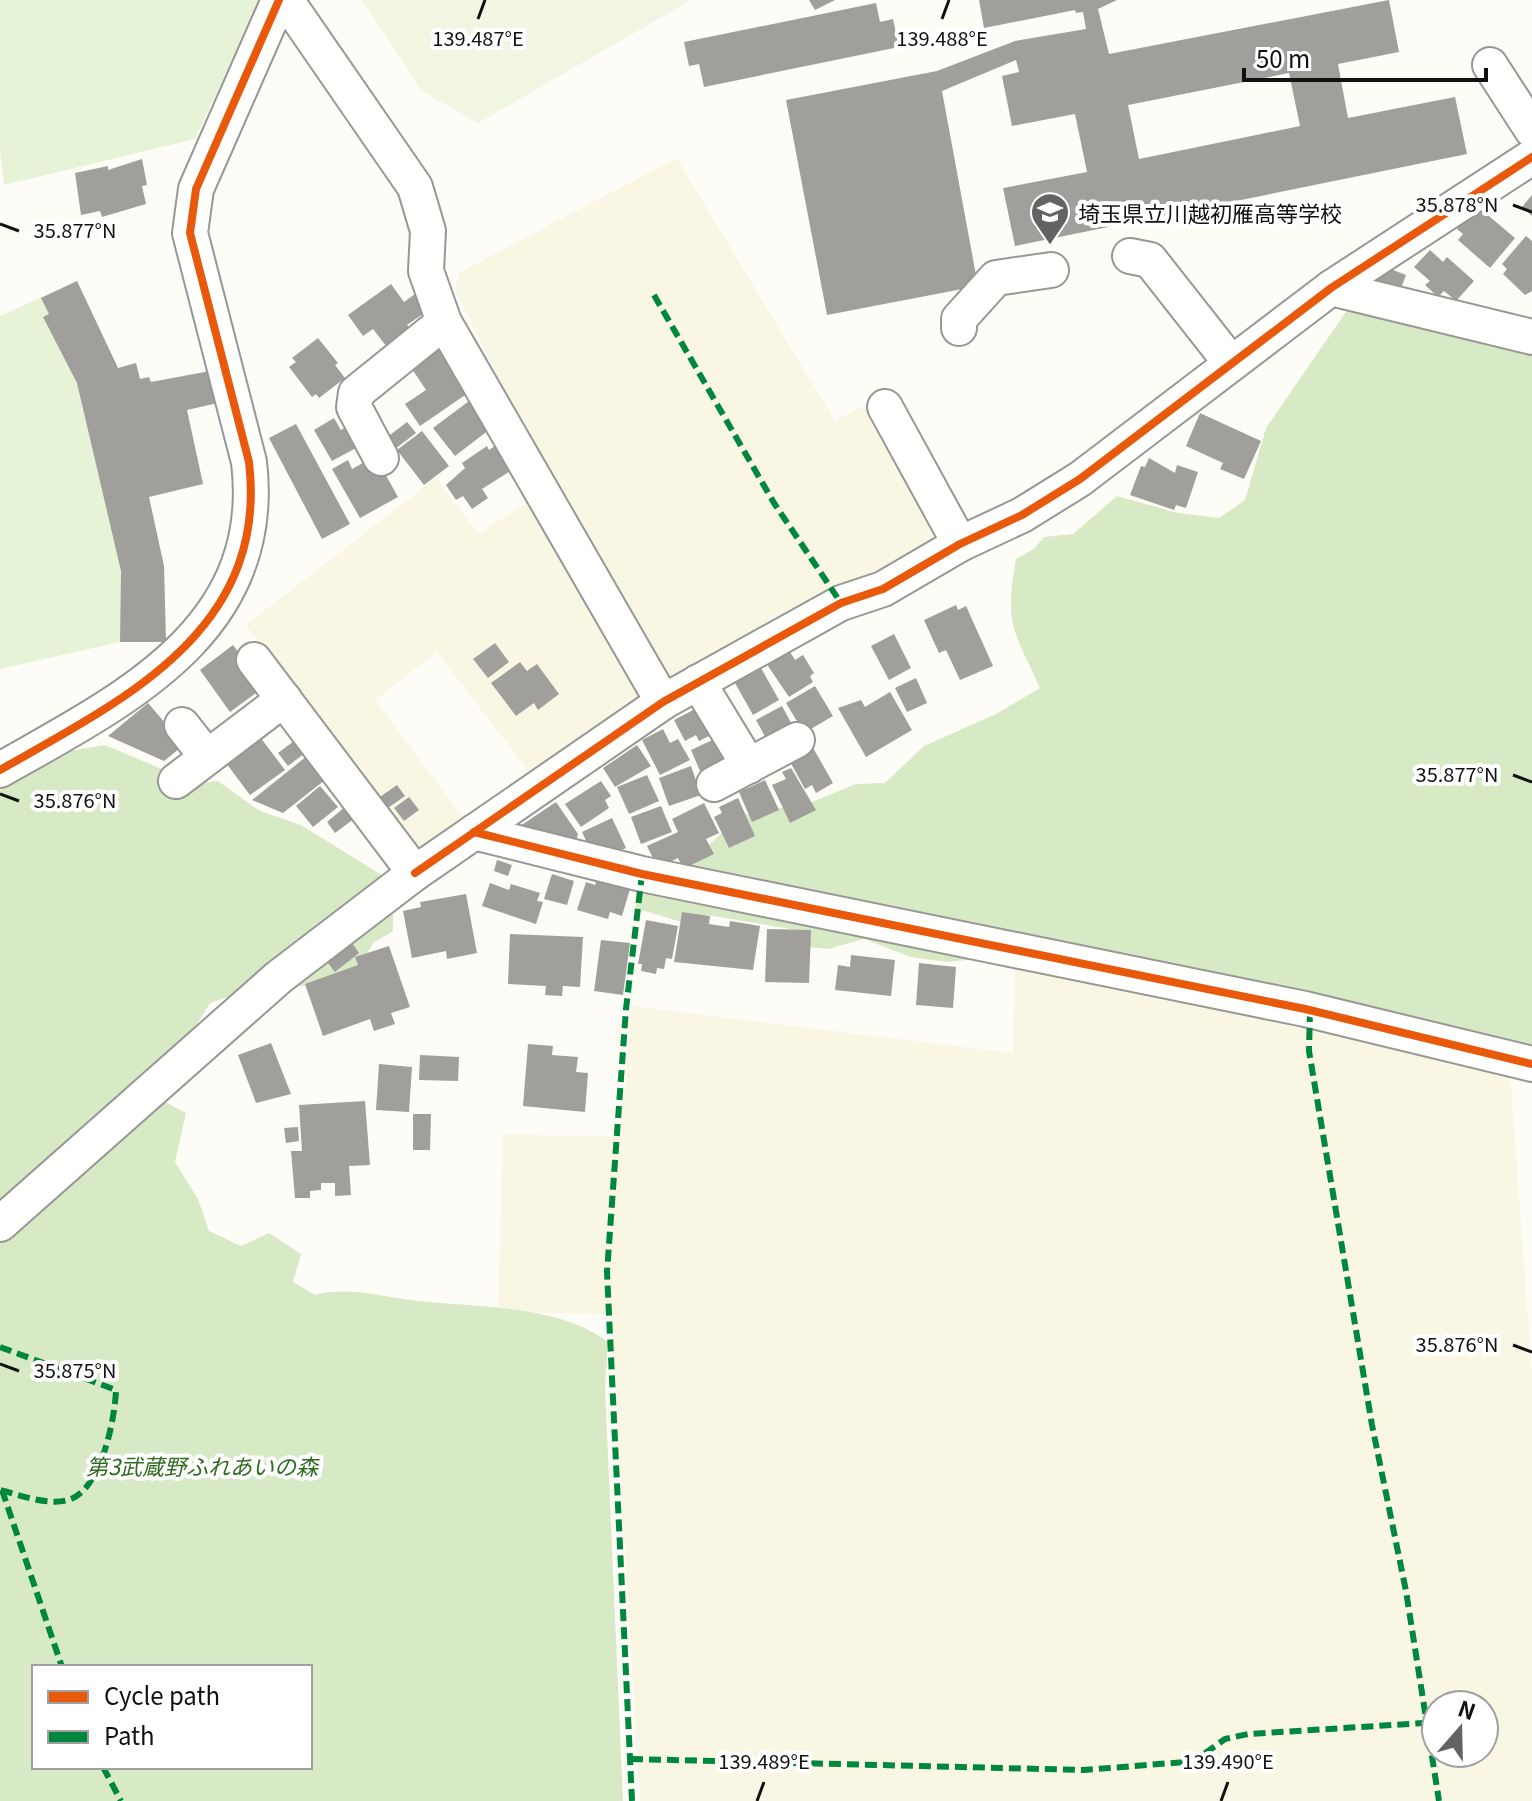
<svg xmlns="http://www.w3.org/2000/svg" width="1532" height="1801" font-family="Georgia,'Noto Sans JP',serif">
  <style>
    .farmland { fill: #f9f7e4; fill-rule: evenodd }
    .green { fill: #e7f3d7 }
    .forest { fill: #d8eac5; fill-rule: evenodd }
    .pitch { fill: #f0f6e1 }
    .building { fill: #a19f9c; fill-rule: evenodd }
    .lines { fill: none; stroke-linecap: round; stroke-linejoin: round }
    .minor-casing { stroke: #979795; stroke-width: 38 }
    .minor { stroke: #fffffe; stroke-width: 34 }
    .quiet { stroke: #00873e; stroke-width: 6; stroke-dasharray: 12 6; stroke-linecap: butt }
    .cycleway-casing { stroke: #fff; stroke-width: 13 }
    .cycleway { stroke: #e8590c; stroke-width: 8 }
    .ticks { fill: none; stroke: #111; stroke-width: 3 }
    .labels { text-anchor: middle; dominant-baseline: central; stroke-width: 8; stroke-linejoin: round; paint-order: stroke }
    .poi-label { font-size: 22px; fill: #111; stroke: #fff; text-anchor: start }
    .park-label { font-size: 22px; font-style: italic; fill: #2f6b1f; stroke: #fff }
    .ticks-label { font-size: 20px; text-anchor: middle; fill: #111; stroke: #fff; stroke-width: 8; stroke-linejoin: round; paint-order: stroke }
  </style>
  <rect width="100%" height="100%" fill="#fdfcf7"/>
  <g class="farmland">
    <polygon points="677,158 835,421 869,403 940,535 934,545 672,684 485,379 496,372 455,289 460,272"/>
    <polygon points="436,478 479,534 532,499 644,698 532,776 437,652 375,700 467,823 417,857 345,765 246,625"/>
    <path d="M1015,959L1510,1072L1532,1374V1801H640L611,1314L498,1312L503,1134L620,1137L632,1006L1013,1053ZM1436,1705H1484V1753H1436Z"/>
  </g>
  <g class="green">
    <polygon points="0,0 260,0 195,139 4,185 0,149"/>
    <polygon points="77,281 118,368 164,566 166,642 120,642 0,669 0,316"/>
  </g>
  <g class="forest">
    <path d="M1354,300L1532,353V1064L1007,956L947,962L911,957L864,939L828,949L809,947L803,931L707,915L688,924L635,908L648,881L686,866L734,822L750,813L807,804L856,784L885,783L924,746L996,714L1040,688C1014,630 1004,627 1016,559L1034,549L1044,537L1073,534L1117,496L1178,513L1219,518L1245,500L1266,428Z"/>
    <path d="M105,745L195,783L218,781L260,811L301,825L388,879L393,900V931L373,943L354,977L319,985L252,989L210,1003L192,1032L140,1089L186,1113L175,1162L198,1199L209,1231L241,1246L269,1233L301,1254L293,1282L315,1295C351,1286 382,1297 418,1301C476,1307 560,1305 608,1342L605,1387L623,1801H0V790L65,752ZM34,1667H310V1767H34Z"/>
  </g>
  <polygon class="pitch" points="362,0 691,0 478,123 422,91"/>
  <g class="building">
    <polygon points="809,0 835,0 815,10"/>
    <path d="M979,0H1117L1098,9L1109,54L1389,0L1399,52L1338,64L1348,118L1455,97L1467,154L1015,246L1003,188L1087,172L1075,114L1012,126L1002,76L1019,72L1016,60L942,91L978,286L827,315L786,100L937,71L1015,41L1086,29L1083,12L1076,13L1075,10L984,28ZM1289,73L1300,126L1139,159L1128,105Z"/>
    <polygon points="876,3 880,22 893,19 899,47 704,87 699,64 689,66 684,42"/>
    <polygon points="142,159 147,185 142,186 146,204 102,217 100,211 81,215 75,173 108,166 108,170"/>
    <polygon points="1532,195 1532,216 1522,207"/>
    <polygon points="1477,206 1515,238 1490,268 1458,240 1463,234 1457,229"/>
    <polygon points="1526,236 1532,241 1532,291 1525,295 1503,274 1507,269 1502,264"/>
    <polygon points="1430,250 1443,262 1447,257 1474,281 1456,301 1444,291 1438,297 1425,285 1430,281 1414,267"/>
    <polygon points="1380,265 1406,275 1398,296 1372,287"/>
    <polygon points="77,281 118,368 136,363 140,379 149,377 151,382 210,371 218,403 187,410 203,484 149,497 164,566 166,642 120,642 121,571 77,383 43,317 49,314 41,298"/>
    <polygon points="391,284 404,302 415,294 427,311 407,325 411,330 387,347 373,329 363,336 348,315"/>
    <polygon points="318,338 338,363 335,365 345,378 319,398 316,394 312,397 289,367 296,362 292,358"/>
    <polygon points="442,348 474,389 420,426 405,404 426,390 412,369"/>
    <polygon points="473,398 494,426 455,456 433,428"/>
    <polygon points="1200,413 1261,441 1244,479 1220,469 1223,463 1186,446"/>
    <polygon points="334,418 341,430 355,421 367,442 332,461 314,430"/>
    <polygon points="407,422 416,433 395,449 386,438"/>
    <polygon points="296,424 350,524 322,539 269,438"/>
    <polygon points="422,431 449,466 424,485 397,450"/>
    <polygon points="487,446 489,450 495,446 512,470 482,489 488,498 472,509 463,496 456,500 446,485 465,468 462,463"/>
    <polygon points="1149,458 1175,473 1177,465 1198,472 1186,508 1176,505 1174,510 1130,495 1141,466 1145,467"/>
    <polygon points="370,459 379,463 398,497 360,518 332,469 348,460 352,469"/>
    <polygon points="956,605 958,610 966,606 993,666 960,680 946,650 939,653 924,620"/>
    <polygon points="894,634 911,668 889,680 871,646"/>
    <polygon points="495,643 509,662 488,678 473,659"/>
    <polygon points="233,645 259,680 251,686 256,693 230,712 200,670"/>
    <polygon points="788,649 795,660 803,655 814,673 810,676 813,682 789,697 766,663"/>
    <polygon points="520,662 527,671 537,664 559,694 538,710 534,703 516,716 491,683"/>
    <polygon points="761,668 779,700 753,715 735,683"/>
    <polygon points="916,678 927,703 907,712 895,688"/>
    <polygon points="815,686 833,716 804,733 786,703"/>
    <polygon points="890,692 912,730 866,757 838,708 861,700 865,707"/>
    <polygon points="148,703 184,745 164,761 108,736"/>
    <polygon points="703,705 717,732 699,741 696,735 685,741 674,720"/>
    <polygon points="782,706 796,732 770,746 756,720"/>
    <polygon points="254,729 285,770 250,795 220,755"/>
    <polygon points="663,729 670,743 678,739 690,760 660,775 642,740"/>
    <polygon points="723,735 736,763 703,778 691,750"/>
    <polygon points="294,741 305,753 288,766 278,753"/>
    <polygon points="637,745 651,766 615,787 603,768"/>
    <polygon points="812,746 833,783 816,793 812,785 805,789 788,758"/>
    <polygon points="307,756 325,780 283,813 252,800"/>
    <polygon points="691,766 701,795 669,806 659,778"/>
    <polygon points="791,768 816,810 790,823 772,785 786,779 782,772"/>
    <polygon points="647,775 659,801 629,814 617,787"/>
    <polygon points="765,780 779,810 752,822 739,792"/>
    <polygon points="601,781 611,796 605,800 609,808 581,827 565,804"/>
    <polygon points="397,785 405,796 385,810 377,799"/>
    <polygon points="320,786 338,807 313,827 296,806"/>
    <polygon points="409,797 419,810 404,821 394,808"/>
    <polygon points="738,798 755,836 729,848 714,817 722,813 719,807"/>
    <polygon points="556,802 578,834 574,849 517,828"/>
    <polygon points="704,803 719,833 706,839 714,854 683,869 678,858 658,868 647,846 678,832 672,819"/>
    <polygon points="661,806 672,832 641,844 631,817"/>
    <polygon points="345,807 355,818 335,833 327,822"/>
    <polygon points="612,818 626,848 605,858 592,853 582,832"/>
    <polygon points="497,860 512,865 508,876 494,871"/>
    <polygon points="552,874 574,881 567,905 544,899"/>
    <polygon points="597,879 630,889 622,916 610,912 608,919 577,910 586,882 595,885"/>
    <polygon points="490,883 509,890 511,884 540,893 537,901 543,902 536,924 482,906"/>
    <polygon points="466,894 477,953 447,959 446,951 412,958 403,911 421,907 420,902"/>
    <polygon points="682,912 710,916 709,924 729,927 730,921 760,926 753,970 674,962"/>
    <polygon points="646,920 678,926 672,959 666,958 664,969 657,968 656,974 641,971 642,964 638,964"/>
    <polygon points="767,929 811,930 809,983 765,982"/>
    <polygon points="510,934 583,937 580,987 563,986 562,996 545,995 546,986 508,984"/>
    <polygon points="350,940 359,953 335,972 325,959"/>
    <polygon points="601,940 630,943 623,995 594,991"/>
    <polygon points="389,946 410,1007 391,1013 395,1024 374,1031 370,1019 323,1036 305,984 358,965 355,957"/>
    <polygon points="851,955 895,960 891,996 835,990 838,965 850,967"/>
    <polygon points="919,963 956,967 953,1008 916,1005"/>
    <polygon points="271,1043 291,1094 256,1103 238,1055"/>
    <polygon points="528,1044 553,1046 552,1055 578,1057 576,1072 588,1073 585,1112 523,1106"/>
    <polygon points="420,1055 459,1057 458,1081 419,1080"/>
    <polygon points="379,1064 412,1067 409,1112 376,1110"/>
    <polygon points="365,1101 370,1165 349,1166 351,1195 335,1196 335,1183 321,1183 321,1190 310,1191 310,1198 295,1198 291,1151 302,1151 299,1105"/>
    <polygon points="413,1114 431,1114 430,1150 413,1150"/>
    <polygon points="298,1127 299,1141 286,1143 284,1128"/>
  </g>
  <g class="lines">
    <g class="minor-casing">
      <g id="minor">
        <polyline points="286,0 415,187 428,231 426,271 444,322 663,702"/>
        <polyline points="1490,65 1532,130"/>
        <polyline points="1130,256 1150,260 1231,363"/>
        <polyline points="1331,288 1532,337"/>
        <polyline points="959,328 959,319 996,278 1051,270"/>
        <polyline points="885,407 960,544"/>
        <polyline points="381,458 354,407 356,393 444,322"/>
        <polyline points="254,660 415,873"/>
        <polyline points="698,682 749,766"/>
        <polyline points="182,725 207,757"/>
        <path d="M0,770C125,699 269,630 249,462L190,233L196,189L279,0"/>
        <polyline points="176,781 284,699"/>
        <polyline points="714,784 797,740"/>
        <polyline points="474,832 642,874 1305,1009 1532,1064"/>
        <polyline points="0,1224 279,977 415,873 663,702 841,603 883,589 960,544 1022,515 1080,479 1331,288 1532,157"/>
      </g>
    </g>
    <use href="#minor" class="minor"/>
    <g class="quiet">
      <polyline points="654,295 774,503 841,603"/>
      <polyline points="1310,1010 1309,1051 1372,1425 1406,1591 1439,1801"/>
      <path d="M0,1347L116,1390C115,1419 101,1491 68,1500C49,1506 19,1495 0,1490"/>
      <polyline points="2,1490 62,1667"/>
      <polyline points="631,1759 1084,1770 1185,1762 1204,1754 1225,1739 1248,1734 1424,1723"/>
      <polyline points="103,1767 121,1801"/>
      <polyline points="632,1801 607,1272 626,1009 642,874"/>
    </g>
    <g class="cycleway-casing">
      <g id="cycleway">
        <path d="M0,770C125,699 269,630 249,462L190,233L196,189L279,0"/>
        <polyline points="474,832 642,874 1305,1009 1532,1064"/>
        <polyline points="415,873 663,702 841,603 883,589 960,544 1022,515 1080,479 1331,288 1532,157"/>
      </g>
    </g>
    <use href="#cycleway" class="cycleway"/>
  </g>
  <path class="ticks" d="M478,19L485,0M942,19L949,0M1513,205L1532,212M0,224L19,231M1513,775L1532,782M0,794L19,801M1513,1345L1532,1352M0,1364L19,1371M757,1801L764,1782M1221,1801L1228,1782"/>
  <defs>
    <g id="school-pin" transform="scale(2)"><path d="M0 17L-7.5 6A9.5 9.5 0 1 1 7.5 6Z" fill="#646362" stroke="#fff"/><path d="M0-5L7-2L0 1L-7-2ZM-4 1L0 2.5L4 1V4Q0 6-4 4Z" fill="#fff"/></g>
  </defs>
  <g fill-rule="evenodd">
    <use href="#school-pin" x="1050" y="212"/>
  </g>
  <g class="labels">
    <g class="poi-label">
      <text x="1078" y="212">埼玉県立川越初雁高等学校</text>
    </g>
    <g class="park-label">
      <text x="202" y="1465">第3武蔵野ふれあいの森</text>
    </g>
  </g>
  <g class="ticks-label">
    <text x="478" y="46">139.487°E</text>
    <text x="942" y="46">139.488°E</text>
    <text x="1457" y="212">35.878°N</text>
    <text x="75" y="238">35.877°N</text>
    <text x="1457" y="782">35.877°N</text>
    <text x="75" y="808">35.876°N</text>
    <text x="1457" y="1352">35.876°N</text>
    <text x="75" y="1378">35.875°N</text>
    <text x="764" y="1769">139.489°E</text>
    <text x="1228" y="1769">139.490°E</text>
  </g>
  <rect x="32" y="1665" width="280" height="104" fill="#ffffff" stroke="#a0a0a0" stroke-width="2"/>
  <rect x="48" y="1691" width="40" height="12" fill="#e8590c" stroke="#a0a0a0" stroke-width="2"/>
  <text x="104" y="1705" font-size="24" fill="#111111">Cycle path</text>
  <rect x="48" y="1731" width="40" height="12" fill="#00873e" stroke="#a0a0a0" stroke-width="2"/>
  <text x="104" y="1745" font-size="24" fill="#111111">Path</text>
  <g transform="translate(1460 1729) rotate(20)"><circle r="38" fill="#ffffff" stroke="#a0a0a0" stroke-width="2"/>
  <path d="M0-6L14 30L0 20L-14 30Z" fill="#646362"/>
  <text y="-12" font-size="22" font-weight="bold" text-anchor="middle" fill="#111111">N</text>
  </g>
  <path d="M1244 68v12h242v-12" fill="none" stroke="#111111" stroke-width="4"/>
  <text x="1256" y="68" font-size="24" fill="#111111" stroke="#ffffff" stroke-width="6" paint-order="stroke">50 m</text>
</svg>
